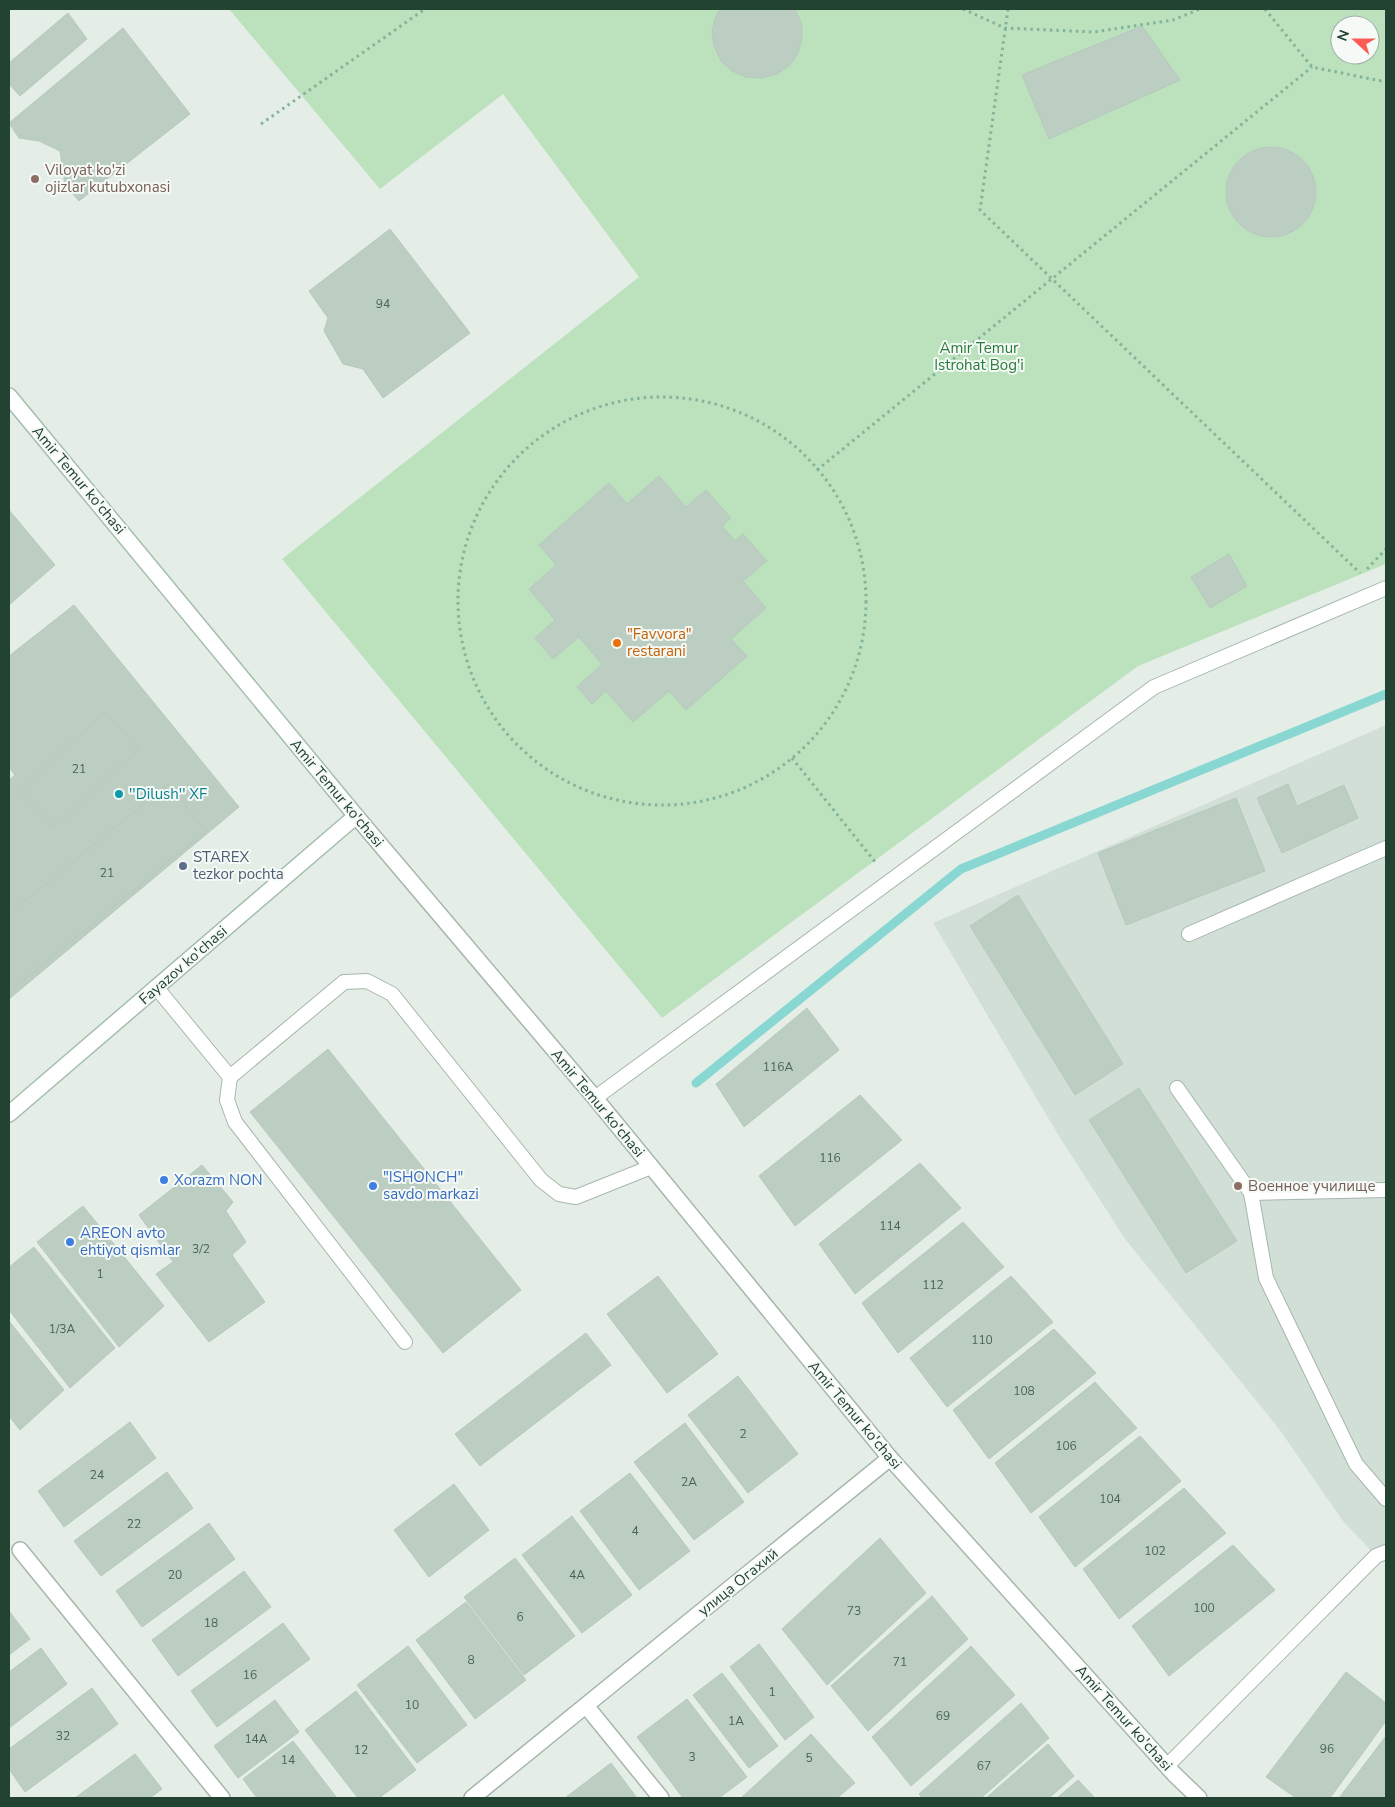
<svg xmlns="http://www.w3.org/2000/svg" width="1395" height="1807" font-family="'Nunito Sans',sans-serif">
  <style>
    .built { fill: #d2dfd6 }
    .green { fill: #bce1bd; fill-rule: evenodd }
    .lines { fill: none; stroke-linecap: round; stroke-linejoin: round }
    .stream { stroke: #89d7d2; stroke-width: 9 }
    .building { fill: #bccdc2; stroke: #b6c9bd }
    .service-casing { stroke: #a6b7ad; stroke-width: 16 }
    .minor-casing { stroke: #a6b7ad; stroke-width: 18 }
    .tertiary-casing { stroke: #a6b7ad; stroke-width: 18 }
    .secondary-casing { stroke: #a4beb0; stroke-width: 18 }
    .path { stroke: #82b49a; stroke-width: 3; stroke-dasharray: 2.5 4; stroke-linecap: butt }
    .service { stroke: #fff; stroke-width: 14 }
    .minor { stroke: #fff; stroke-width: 15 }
    .tertiary { stroke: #fff; stroke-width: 15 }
    .secondary { stroke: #fff; stroke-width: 15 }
    .education-dot { fill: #8d6e63; stroke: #f5faf7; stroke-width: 2 }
    .food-dot { fill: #e8710a; stroke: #f5faf7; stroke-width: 2 }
    .culture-dot { fill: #0f9aa8; stroke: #f5faf7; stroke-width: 2 }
    .service-dot { fill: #5c6f8a; stroke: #f5faf7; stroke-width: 2 }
    .shop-dot { fill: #3f7fe0; stroke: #f5faf7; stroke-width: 2 }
    .labels { text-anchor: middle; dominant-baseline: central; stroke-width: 4; stroke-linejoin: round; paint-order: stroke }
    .number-label { font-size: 12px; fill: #486556 }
    .education-label { font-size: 15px; fill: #785e54; stroke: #f5faf7; text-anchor: start }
    .park-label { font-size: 15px; fill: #287c37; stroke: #f5faf7 }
    .street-label { font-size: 15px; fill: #224232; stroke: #f5faf7 }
    .food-label { font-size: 15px; fill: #c56008; stroke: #f5faf7; text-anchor: start }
    .culture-label { font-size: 15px; fill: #0d838f; stroke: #f5faf7; text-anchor: start }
    .service-label { font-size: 15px; fill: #4e5e75; stroke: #f5faf7; text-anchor: start }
    .shop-label { font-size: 15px; fill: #366cbe; stroke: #f5faf7; text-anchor: start }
  </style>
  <rect width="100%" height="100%" fill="#e4eee7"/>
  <polygon class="built" points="1386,725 1386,1561 1376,1556 1343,1521 1279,1429 1125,1239 1057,1133 933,923"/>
  <path class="green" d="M229,9H1386V564L1138,666L662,1018L282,559L639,277L503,94L380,189ZM1340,25H1370V55H1340Z"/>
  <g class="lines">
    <polyline class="stream" points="696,1083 961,869 1386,694"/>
  </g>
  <g class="building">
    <polygon points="720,9 795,9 802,25 802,39 798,53 790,65 777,74 762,78 746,77 732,71 721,61 714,46 712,31 716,16"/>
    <polygon points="68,13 87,39 20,96 9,84 9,63"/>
    <polygon points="1142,26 1180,80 1049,139 1022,75"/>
    <polygon points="123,28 190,114 79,201 65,185 60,151 39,141 19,138 9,123"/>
    <circle cx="1271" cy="192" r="45"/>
    <polygon points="390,229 470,333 383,398 363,369 343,364 324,331 328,318 309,291"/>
    <polygon points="659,476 686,507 706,490 731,518 722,526 735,541 743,534 767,561 743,581 766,608 731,639 747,656 686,710 669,691 633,722 606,691 592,704 577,687 602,664 579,637 553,659 535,638 555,620 529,589 556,565 539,545 609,483 627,504"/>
    <polygon points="9,510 55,565 9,605"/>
    <polygon points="1229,554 1247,586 1210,608 1191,577"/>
    <polygon points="74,605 239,807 9,999 9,780 15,775 9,768 9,656"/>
    <polygon points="105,712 139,749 54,827 20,790"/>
    <polygon points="168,784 206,831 9,992 9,914"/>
    <polygon points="1288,784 1297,806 1344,785 1358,818 1282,853 1257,798"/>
    <polygon points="1236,798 1265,871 1126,925 1098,853"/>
    <polygon points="1018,895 1123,1064 1075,1095 970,926"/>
    <polygon points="807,1008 839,1050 744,1127 716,1084"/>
    <polygon points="328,1049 521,1290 443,1353 250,1112"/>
    <polygon points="1139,1088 1237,1241 1186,1273 1089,1120"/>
    <polygon points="860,1095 902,1140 795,1226 759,1176"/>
    <polygon points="920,1163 961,1208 855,1294 819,1244"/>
    <polygon points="202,1165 233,1202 226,1211 246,1242 232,1255 265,1302 209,1342 156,1274 173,1262 139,1215"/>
    <polygon points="83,1206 164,1306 119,1347 37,1242"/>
    <polygon points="963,1222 1004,1267 898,1353 862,1303"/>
    <polygon points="34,1247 115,1348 70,1388 9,1310 9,1267"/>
    <polygon points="658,1276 718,1354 667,1393 607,1314"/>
    <polygon points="1011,1276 1053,1322 947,1407 910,1358"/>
    <polygon points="9,1321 64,1390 20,1430 9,1416"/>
    <polygon points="1054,1329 1096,1373 989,1459 953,1410"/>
    <polygon points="586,1333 611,1365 480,1466 455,1434"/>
    <polygon points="738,1376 798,1454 748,1493 688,1415"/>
    <polygon points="1095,1382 1137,1428 1031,1513 995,1463"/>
    <polygon points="130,1422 156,1458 64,1527 38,1491"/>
    <polygon points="685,1423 744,1502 694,1540 634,1462"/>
    <polygon points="1140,1436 1181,1481 1075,1567 1039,1517"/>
    <polygon points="167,1472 193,1508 101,1576 74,1541"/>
    <polygon points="630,1473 690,1551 639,1590 580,1511"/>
    <polygon points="454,1484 489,1530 429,1577 394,1530"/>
    <polygon points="1184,1488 1226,1533 1119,1619 1083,1569"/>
    <polygon points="572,1516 632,1595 582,1633 522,1555"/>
    <polygon points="209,1523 235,1559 142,1627 116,1591"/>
    <polygon points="880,1538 926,1593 827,1685 782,1629"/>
    <polygon points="1233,1545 1275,1590 1169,1676 1132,1626"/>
    <polygon points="515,1558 575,1636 524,1675 464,1597"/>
    <polygon points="244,1571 271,1607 178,1676 152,1640"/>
    <polygon points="932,1596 968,1639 868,1731 831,1686"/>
    <polygon points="466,1602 526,1680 475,1719 416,1640"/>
    <polygon points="9,1611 30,1639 9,1655"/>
    <polygon points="283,1623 310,1659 217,1727 191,1691"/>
    <polygon points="759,1644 814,1717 785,1740 730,1667"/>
    <polygon points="408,1646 467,1725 417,1763 357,1685"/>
    <polygon points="971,1646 1015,1695 911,1786 872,1737"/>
    <polygon points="41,1648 67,1684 9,1728 9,1672"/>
    <polygon points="1346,1672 1386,1703 1386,1721 1330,1798 1296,1798 1266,1777"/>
    <polygon points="722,1673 778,1746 749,1768 693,1695"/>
    <polygon points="92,1688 118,1724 25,1792 9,1769 9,1749"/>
    <polygon points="356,1691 416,1770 379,1798 358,1798 305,1730"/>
    <polygon points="687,1699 747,1777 719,1798 683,1798 637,1737"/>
    <polygon points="275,1700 299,1732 238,1778 214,1746"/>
    <polygon points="1021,1703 1049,1738 981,1798 922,1798 919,1794"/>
    <polygon points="811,1734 855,1783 837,1798 741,1798"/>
    <polygon points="1386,1736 1386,1798 1339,1798"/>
    <polygon points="293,1741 337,1798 257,1798 243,1779"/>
    <polygon points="1048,1744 1074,1776 1049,1798 986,1798"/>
    <polygon points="135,1754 162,1789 150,1798 75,1798"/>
    <polygon points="611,1763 637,1798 565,1798"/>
    <polygon points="1078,1780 1095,1798 1057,1798"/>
  </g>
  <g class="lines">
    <g class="service-casing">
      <g id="service">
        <polyline points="1189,934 1386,848"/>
        <polyline points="156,987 230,1077"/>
        <polyline points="1177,1088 1251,1193 1266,1278 1356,1464 1386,1499"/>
        <polyline points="595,1098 1154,687 1386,588"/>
        <polyline points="1251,1193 1386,1190"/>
        <polyline points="405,1342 235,1122 227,1100 230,1077 344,982 367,981 392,994 541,1180 559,1194 576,1197 651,1167"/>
        <polyline points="1167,1766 1376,1556 1386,1552"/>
      </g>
    </g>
    <g class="minor-casing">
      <g id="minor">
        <polyline points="20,1550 222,1798"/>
        <polyline points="587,1707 661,1798"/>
        <polyline points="472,1798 890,1458"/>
      </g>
    </g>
    <g class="tertiary-casing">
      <polyline id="tertiary" points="356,816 595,1098 890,1458 1174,1774 1199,1798"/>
    </g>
    <g class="secondary-casing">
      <polyline id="secondary" points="9,396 356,816 9,1114"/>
    </g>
    <g class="path">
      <polyline points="963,9 1005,28 1094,32 1173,20 1200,9"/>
      <polyline points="1008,9 980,210 1360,573"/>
      <polyline points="1265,9 1312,67 1386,82"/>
      <polyline points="261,124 425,9"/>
      <circle cx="662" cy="601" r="204"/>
      <polyline points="817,470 1312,67"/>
      <polyline points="1367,569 1386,549"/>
      <polyline points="792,758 876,863"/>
    </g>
    <use href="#service" class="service"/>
    <use href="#minor" class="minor"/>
    <use href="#tertiary" class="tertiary"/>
    <use href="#secondary" class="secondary"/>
  </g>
  <g class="education-dot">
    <circle cx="35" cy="179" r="5"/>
    <circle cx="1238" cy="1186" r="5"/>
  </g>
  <circle class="food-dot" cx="617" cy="643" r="5"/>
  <circle class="culture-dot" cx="119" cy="794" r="5"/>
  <circle class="service-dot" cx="183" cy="866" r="5"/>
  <g class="shop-dot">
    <circle cx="164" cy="1180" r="5"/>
    <circle cx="373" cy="1186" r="5"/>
    <circle cx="70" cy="1242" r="5"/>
  </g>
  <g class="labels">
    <g class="number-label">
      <text x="383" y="304">94</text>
      <text x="79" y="769">21</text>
      <text x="107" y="873">21</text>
      <text x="778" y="1067">116A</text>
      <text x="830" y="1158">116</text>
      <text x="890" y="1226">114</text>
      <text x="201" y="1249">3/2</text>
      <text x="100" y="1274">1</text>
      <text x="933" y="1285">112</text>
      <text x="62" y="1329">1/3A</text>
      <text x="982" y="1340">110</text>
      <text x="1024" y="1391">108</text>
      <text x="743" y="1434">2</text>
      <text x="1066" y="1446">106</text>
      <text x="97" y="1475">24</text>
      <text x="689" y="1482">2A</text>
      <text x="1110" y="1499">104</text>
      <text x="134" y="1524">22</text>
      <text x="635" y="1531">4</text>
      <text x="1155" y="1551">102</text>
      <text x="175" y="1575">20</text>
      <text x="577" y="1575">4A</text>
      <text x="1204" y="1608">100</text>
      <text x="854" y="1611">73</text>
      <text x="520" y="1617">6</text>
      <text x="211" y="1623">18</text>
      <text x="471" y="1660">8</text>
      <text x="900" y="1662">71</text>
      <text x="250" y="1675">16</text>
      <text x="772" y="1692">1</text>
      <text x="412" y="1705">10</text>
      <text x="943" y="1716">69</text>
      <text x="736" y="1721">1A</text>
      <text x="63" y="1736">32</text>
      <text x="256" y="1739">14A</text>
      <text x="1327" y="1749">96</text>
      <text x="361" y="1750">12</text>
      <text x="692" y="1757">3</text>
      <text x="809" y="1758">5</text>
      <text x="288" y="1760">14</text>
      <text x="984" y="1766">67</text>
    </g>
    <g class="education-label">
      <text x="45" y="170">Viloyat ko'zi<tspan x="45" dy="17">ojizlar kutubxonasi</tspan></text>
      <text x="1248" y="1186">Военное училище</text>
    </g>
    <g class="park-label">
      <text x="979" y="348">Amir Temur<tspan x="979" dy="17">Istrohat Bog'i</tspan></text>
    </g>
    <g class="street-label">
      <text transform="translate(79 480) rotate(50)">Amir Temur ko'chasi</text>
      <text transform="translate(337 793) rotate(50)">Amir Temur ko'chasi</text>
      <text transform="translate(183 965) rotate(-41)">Fayazov ko'chasi</text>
      <text transform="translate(598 1103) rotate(50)">Amir Temur ko'chasi</text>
      <text transform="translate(855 1415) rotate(50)">Amir Temur ko'chasi</text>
      <text transform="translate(738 1582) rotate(-39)">улица Огахий</text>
      <text transform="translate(1124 1718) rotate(48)">Amir Temur ko'chasi</text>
    </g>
    <g class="food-label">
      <text x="627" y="634">"Favvora"<tspan x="627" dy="17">restarani</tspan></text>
    </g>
    <g class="culture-label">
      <text x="129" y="794">''Dilush'' XF</text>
    </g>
    <g class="service-label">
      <text x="193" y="857">STAREX<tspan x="193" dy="17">tezkor pochta</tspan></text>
    </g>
    <g class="shop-label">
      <text x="383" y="1177">"ISHONCH"<tspan x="383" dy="17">savdo markazi</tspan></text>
      <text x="174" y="1180">Xorazm NON</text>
      <text x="80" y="1233">AREON avto<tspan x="80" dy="17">ehtiyot qismlar</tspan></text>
    </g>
  </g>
  <rect width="1395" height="1807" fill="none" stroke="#224232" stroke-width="20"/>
  <g transform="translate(1355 40) rotate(291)"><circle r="24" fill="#f5faf7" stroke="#a1b0a8"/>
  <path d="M0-4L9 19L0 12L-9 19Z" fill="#fb5a55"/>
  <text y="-8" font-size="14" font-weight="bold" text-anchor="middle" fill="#224232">N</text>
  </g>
</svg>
